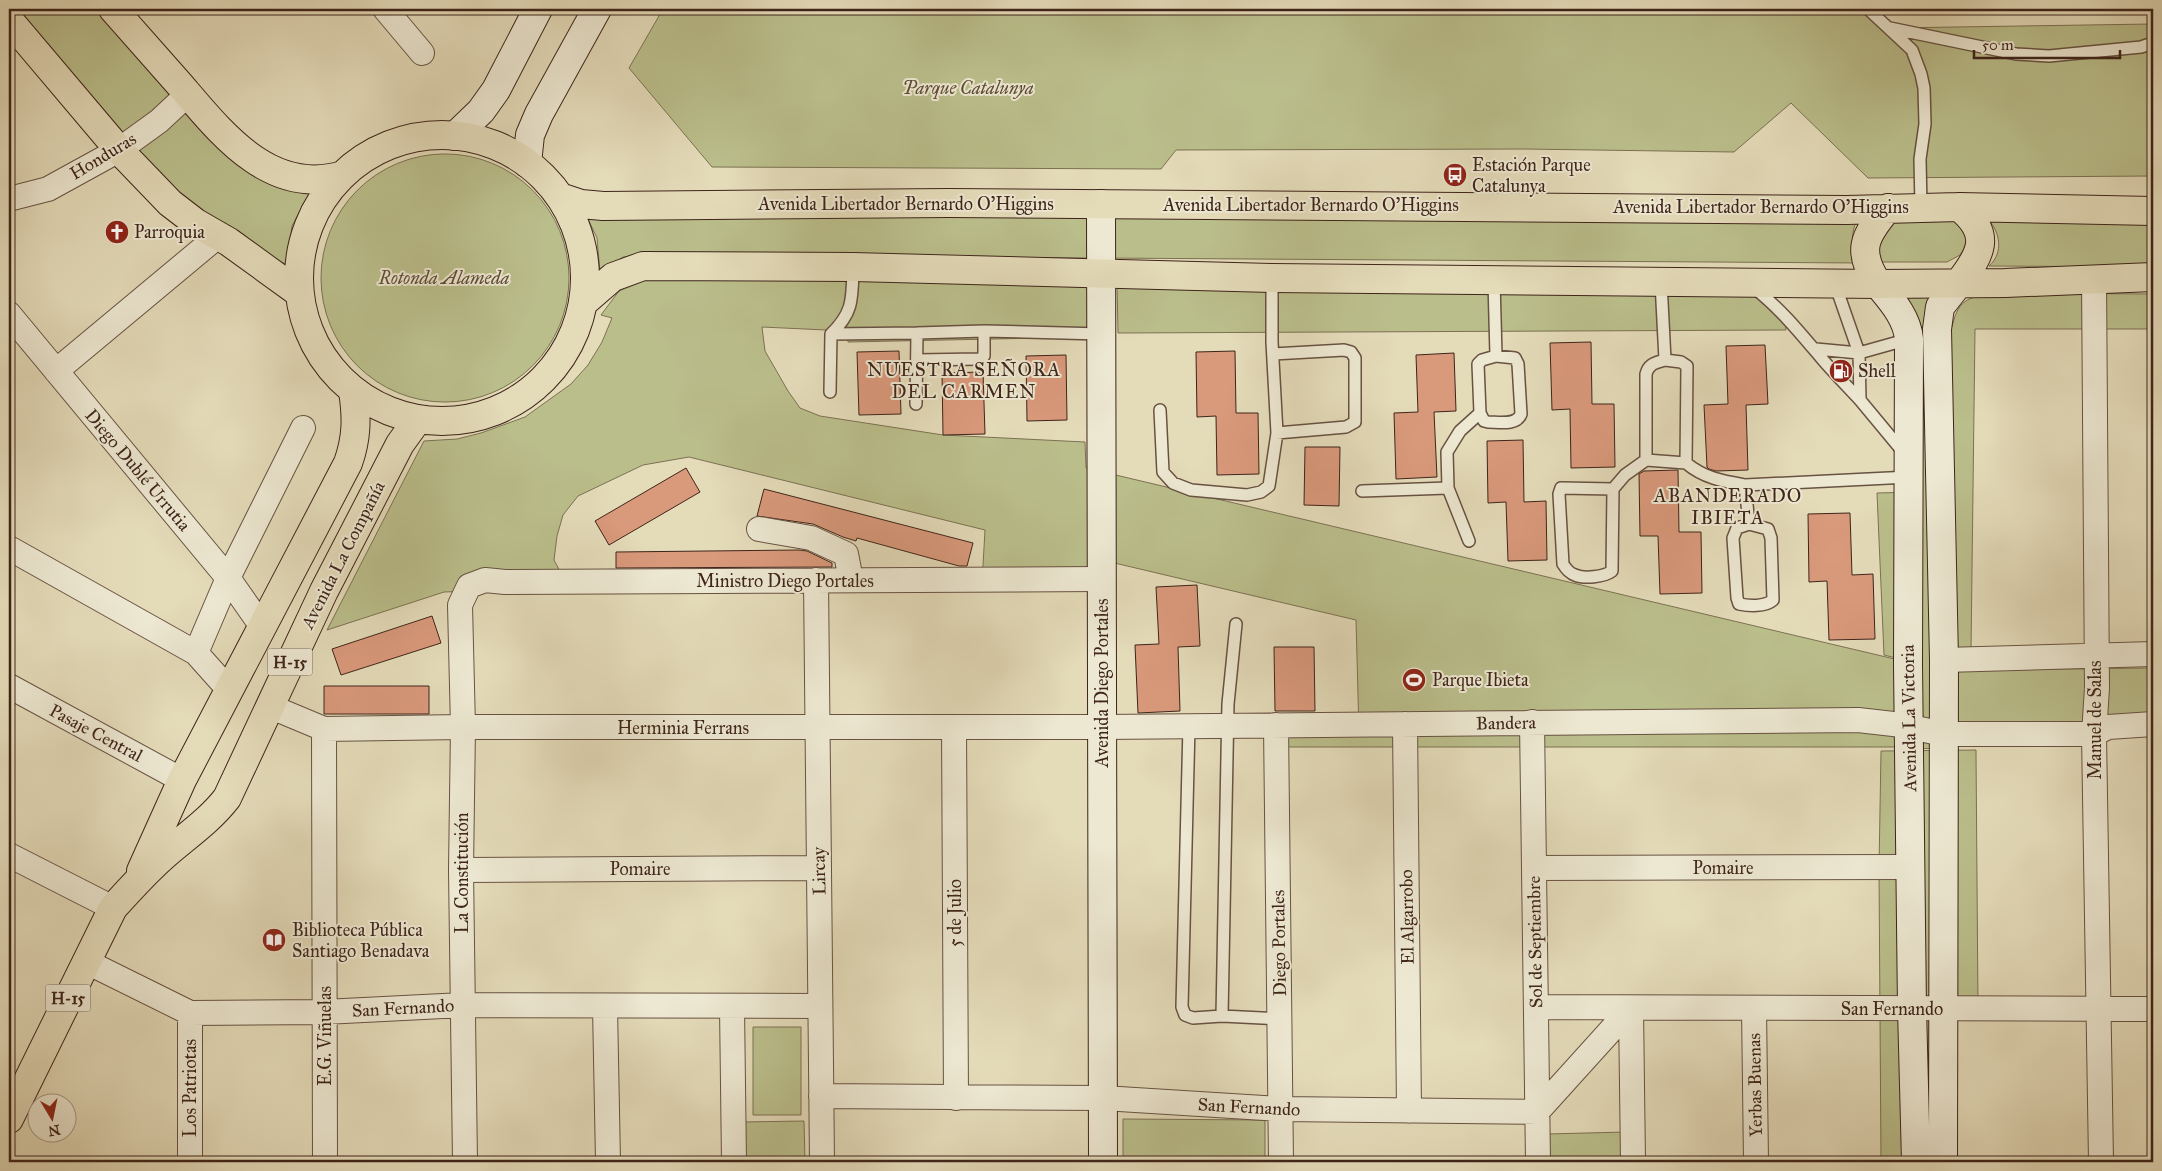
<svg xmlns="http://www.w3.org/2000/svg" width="2162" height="1171" font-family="'IM FELL Great Primer',serif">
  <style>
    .green { fill: #babe8b; stroke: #7c7152 }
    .building { fill: #d9997b; stroke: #3e241a }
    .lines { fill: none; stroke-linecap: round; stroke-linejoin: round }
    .lane-casing { stroke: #685242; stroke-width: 14 }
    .street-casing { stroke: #685242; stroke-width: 26 }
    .secondary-casing { stroke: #3e241a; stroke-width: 30 }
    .primary-casing { stroke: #3e241a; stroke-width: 30 }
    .lane { stroke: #ede8d2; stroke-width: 11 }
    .street { stroke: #ede8d2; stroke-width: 24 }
    .secondary { stroke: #ede8d2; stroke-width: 28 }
    .primary { stroke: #e4dbb9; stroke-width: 28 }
    .labels { text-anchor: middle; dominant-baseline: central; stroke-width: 4; stroke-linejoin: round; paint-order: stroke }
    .shield { fill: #ede8d2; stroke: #725f51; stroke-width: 1 }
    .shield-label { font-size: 16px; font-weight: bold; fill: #3e241a }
    .park-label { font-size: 18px; font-style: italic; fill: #5d4a36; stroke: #ede8d2 }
    .street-label { font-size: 18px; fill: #3e241a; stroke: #ede8d2 }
    .poi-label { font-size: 18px; fill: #3e241a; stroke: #ede8d2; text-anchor: start }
    .neighbourhood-label { font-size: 19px; letter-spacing: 1px; fill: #3e241a; stroke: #ede8d2 }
  </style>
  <rect width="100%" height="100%" fill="#e4dbb9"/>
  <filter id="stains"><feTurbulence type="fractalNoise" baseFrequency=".004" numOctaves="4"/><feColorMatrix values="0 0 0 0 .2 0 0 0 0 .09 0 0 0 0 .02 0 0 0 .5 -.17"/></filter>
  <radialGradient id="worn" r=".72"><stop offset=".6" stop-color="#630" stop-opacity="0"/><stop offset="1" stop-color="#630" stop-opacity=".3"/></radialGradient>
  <path class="green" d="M 13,9 L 106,9 L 268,183 L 309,194 L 292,226 L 287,265 L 235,237 L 172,192 Z
    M 663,9 L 1877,9 L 1890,28 L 2153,24 L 2153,176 L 1868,178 L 1791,103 L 1734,152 L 1524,149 L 1176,150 L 1161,169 L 712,167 L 629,68 Z
    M321 278a124 124 0 1 1 248 0a124 124 0 1 1-248 0Z
    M 586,215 L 1858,218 C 1850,233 1851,248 1860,263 L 639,255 L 623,257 L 600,272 L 597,238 Z
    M 2153,217 L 2153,267 L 1989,266 C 2004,253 2000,232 1988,219 Z
    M 1953,220 L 1963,226 L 1968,244 L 1960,255 L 1947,262 L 1881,262 L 1871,237 L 1884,223 Z
    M 649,279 L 1091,281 L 1091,337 L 848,342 L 848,331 L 762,327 L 765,351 L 788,391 L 800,408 L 820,416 L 943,435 L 1085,442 L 1086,468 L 1903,661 L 1904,747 L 1287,747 L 1285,733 L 1359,733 L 1356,620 L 1089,557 L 1088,580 L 982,583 L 985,530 L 689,457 L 643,465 L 578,496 L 563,515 L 557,536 L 554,560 L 569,588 L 444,592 L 327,630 L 424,441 L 457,439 L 481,433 L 525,417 L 571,384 L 588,365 L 602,342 L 612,318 L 601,315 L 619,291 Z
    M 1117,283 L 1755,294 L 1785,323 L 1786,330 L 1118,333 Z
    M 1999,293 L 2153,294 L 2153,329 L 1975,329 L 1971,651 L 1938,652 L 1939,748 L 1915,749 L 1916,663 L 1884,655 L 1877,493 L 1917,492 L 1903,297 L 1945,294 L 1931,326 L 1952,327 C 1959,296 1971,297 1999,293 Z
    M 2153,668 L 2153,724 L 1949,745 L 1949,670 Z
    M 1976,750 L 1978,1008 L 1943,1009 L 1943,1162 L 1881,1162 L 1879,868 L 1881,751 Z
    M 753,1027 L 801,1027 L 801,1115 L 753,1115 Z
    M 1123,1119 L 1265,1120 L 1265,1162 L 1123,1162 Z
    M 804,1121 L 805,1162 L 743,1162 L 743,1122 Z
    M 1627,1132 L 1628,1162 L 1548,1162 L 1547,1134 Z"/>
  <path class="building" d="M 1591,342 L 1592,404 L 1614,404 L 1615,467 L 1571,468 L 1570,409 L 1552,410 L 1550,343 Z
    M 1765,345 L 1768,404 L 1746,405 L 1748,470 L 1716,471 L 1709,469 L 1707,467 L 1704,405 L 1728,404 L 1726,346 Z
    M 899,351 L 901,414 L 859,415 L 857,352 Z
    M 1235,351 L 1236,413 L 1258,413 L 1259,474 L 1217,475 L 1216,416 L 1197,417 L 1196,352 Z
    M 1454,353 L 1456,411 L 1434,412 L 1437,477 L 1396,479 L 1394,413 L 1418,412 L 1416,355 Z
    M 1066,355 L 1067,420 L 1027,421 L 1026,356 Z
    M 983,372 L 985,434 L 943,435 L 942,373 Z
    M 1523,440 L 1524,502 L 1546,501 L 1547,560 L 1508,561 L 1506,502 L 1488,503 L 1487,441 Z
    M 1305,447 L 1340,447 L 1339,506 L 1304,505 Z
    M 686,468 L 700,492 L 609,545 L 595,521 Z
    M 1678,470 L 1679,532 L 1701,532 L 1702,593 L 1660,594 L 1658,536 L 1640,536 L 1639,474 L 1644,471 Z
    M 764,489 L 973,543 L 967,566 L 959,566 L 857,538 L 856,541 L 843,537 L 813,524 L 757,516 Z
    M 1850,513 L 1852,575 L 1873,574 L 1875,639 L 1829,640 L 1827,581 L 1809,582 L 1808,514 Z
    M 799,550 L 807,551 L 832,563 L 832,567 L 616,568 L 616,552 Z
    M 1197,585 L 1200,646 L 1178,647 L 1180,711 L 1138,713 L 1135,645 L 1159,644 L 1156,587 Z
    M 432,616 L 441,643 L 341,675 L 332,649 Z
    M 1274,647 L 1314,647 L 1315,711 L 1275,711 Z
    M 324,686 L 429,686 L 429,714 L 324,714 Z"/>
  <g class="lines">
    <g class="lane-casing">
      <path id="lane" d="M 1868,9 L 1912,50 L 1921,74 L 1924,88 L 1925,124 L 1920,159 L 1921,207
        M 1890,28 L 2016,54 L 2049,56 L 2141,47 L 2153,43
        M 1272,278 L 1272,342 L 1277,433 L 1346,427 L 1355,422 L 1355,358 L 1351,352 L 1344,350 L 1273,354
        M 1494,281 L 1496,356
        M 1661,282 L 1665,360
        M 1753,287 C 1781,309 1801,334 1823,360 C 1835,374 1848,387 1860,400
        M 984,331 L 1101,334
        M 917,333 L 984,331 L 984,356 L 980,359 L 917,360
        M 831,334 L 917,333 L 916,404
        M 1816,349 L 1859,353 L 1835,284
        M 1496,356 L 1515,358 L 1518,364 L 1521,414 C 1517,426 1498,422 1488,422 L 1484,421 L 1480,413 L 1478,364 L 1482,360 Z
        M 1665,360 L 1681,362 L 1687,366 L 1686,463 L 1646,460 L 1646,374 C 1649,363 1656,363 1665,360 Z
        M 830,392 L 831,334 C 854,312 852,298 853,267
        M 1160,410 L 1163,472 L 1173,483 L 1191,490 L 1247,495 L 1261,492 L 1269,486 L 1277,433
        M 1904,453 L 1860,400 L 1859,353 L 1909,339
        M 1686,463 C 1704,478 1722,481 1745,485 L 1749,524
        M 1745,485 L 1909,477
        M 1613,489 L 1561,488 L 1559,494 L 1563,564 C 1566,569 1569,573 1575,575 C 1584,579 1604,577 1612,571 L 1613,489 L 1625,475 L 1646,460
        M 1362,491 L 1448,488
        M 1749,524 L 1768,529 L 1771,538 L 1773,600 C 1765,607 1749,606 1739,604 L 1737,598 L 1733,538 L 1737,528 Z
        M 1469,541 L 1448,488 L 1447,452 L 1460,431 L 1480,413
        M 1189,726 L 1182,1007 L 1185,1015 L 1193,1018 L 1222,1016 L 1280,1019
        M 1222,1016 L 1228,704 L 1236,624"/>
    </g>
    <g class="street-casing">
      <path id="street" d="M 385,9 L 422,53
        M 9,199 L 48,189 L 119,150 L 159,121 L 188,94
        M 2094,278 L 2097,688 L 2094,734 L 2101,1162
        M 9,314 L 228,578 L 263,628
        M 56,371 L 218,236
        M 759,529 L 811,538 L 846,554 L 851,580
        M 9,548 L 196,653 L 230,691
        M 816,580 L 822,1162
        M 196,653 L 228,578 L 303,428
        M 1944,660 L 2153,654
        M 9,686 L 182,780
        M 269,706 L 324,729 L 463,727 L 1102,727 L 1858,720 L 1902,725 L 1943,734 L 2094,734 L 2108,727 L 2153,724
        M 1532,722 L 1538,1162
        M 1405,724 L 1409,1111
        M 1276,725 L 1281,1162
        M 954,727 L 956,1098
        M 324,729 L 325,1162
        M 9,855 L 113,908
        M 1534,868 L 1911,867
        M 461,870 L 819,868
        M 87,962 L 190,1013 L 324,1012 L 463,1005 L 820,1006
        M 605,1007 L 608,1162
        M 732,1007 L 734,1162
        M 1536,1007 L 2153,1009
        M 1631,1008 L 1633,1162
        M 1754,1008 L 1756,1162
        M 190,1013 L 190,1162
        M 821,1096 L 1103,1098 L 1281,1109 L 1537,1112 L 1631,1008
        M 465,1162 L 461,870 L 463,727 L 460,605 L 469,586 L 485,580 L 505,582 L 1102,579"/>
    </g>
    <g class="secondary-casing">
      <path id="secondary" d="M 455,136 L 481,111 L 496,90 L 538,9
        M 527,163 L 530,135 L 539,114 L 597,9
        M 1101,204 L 1103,1162
        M 1878,284 C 1891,300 1907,317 1909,339 L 1908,665 L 1912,1009 L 1916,1162
        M 1943,1162 L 1944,660 L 1937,329 L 1940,307 L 1958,284"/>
    </g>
    <g class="primary-casing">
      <path id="primary" d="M 113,9 C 136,35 158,60 181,86 C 222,134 271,197 343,175
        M 9,20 L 119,150 L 170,203 L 196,223 L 229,242 L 298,292
        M299 278a143 143 0 1 1 286 0a143 143 0 1 1-286 0Z
        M 560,197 L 581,204 L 603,206 L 948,203 L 1847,210 L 1959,207 L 2153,211
        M 1878,284 C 1856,251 1864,236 1888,208
        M 1958,284 C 1981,255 1993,234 1959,207
        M 583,303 L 613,277 L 643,266 L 853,267 L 1272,278 L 1878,284 L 2005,283 L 2153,277
        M 141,871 L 182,780 L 348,463 C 357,438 357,417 353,391
        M 9,1119 L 113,908 C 130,889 147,870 167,853 C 188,835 210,820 227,798 L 324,591 L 400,444 L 418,419"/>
    </g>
    <use href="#lane" class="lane"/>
    <use href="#street" class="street"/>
    <use href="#secondary" class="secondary"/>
    <use href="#primary" class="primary"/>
  </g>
  <defs>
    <g id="bus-disc" transform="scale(1.25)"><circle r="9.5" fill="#8f2418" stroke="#ede8d2"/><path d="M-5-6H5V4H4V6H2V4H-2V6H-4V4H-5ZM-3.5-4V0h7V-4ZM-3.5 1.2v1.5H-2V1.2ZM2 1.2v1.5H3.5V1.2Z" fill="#fff"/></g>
    <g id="church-disc" transform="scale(1.25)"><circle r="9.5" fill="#8f2418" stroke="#ede8d2"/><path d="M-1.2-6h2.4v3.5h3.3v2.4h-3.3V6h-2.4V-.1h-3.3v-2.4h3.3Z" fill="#fff"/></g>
    <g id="fuel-disc" transform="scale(1.25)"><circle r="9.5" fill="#8f2418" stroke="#ede8d2"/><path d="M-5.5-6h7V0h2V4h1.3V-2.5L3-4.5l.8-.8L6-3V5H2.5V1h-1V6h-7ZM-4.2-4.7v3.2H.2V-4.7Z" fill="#fff"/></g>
    <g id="stadium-disc" transform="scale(1.25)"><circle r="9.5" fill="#8f2418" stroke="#ede8d2"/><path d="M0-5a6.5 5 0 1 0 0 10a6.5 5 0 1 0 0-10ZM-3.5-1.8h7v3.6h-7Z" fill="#fff"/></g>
    <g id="library-disc" transform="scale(1.25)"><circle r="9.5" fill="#8f2418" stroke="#ede8d2"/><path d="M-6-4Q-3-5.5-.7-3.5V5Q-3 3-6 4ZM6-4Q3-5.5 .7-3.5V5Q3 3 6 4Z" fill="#fff"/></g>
  </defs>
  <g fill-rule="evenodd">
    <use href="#bus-disc" x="1455" y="175"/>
    <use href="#church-disc" x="117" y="232"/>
    <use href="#fuel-disc" x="1841" y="371"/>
    <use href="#stadium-disc" x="1414" y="680"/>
    <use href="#library-disc" x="274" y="940"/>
  </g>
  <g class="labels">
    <g class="shield">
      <rect x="267.5" y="648.5" width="45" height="27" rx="4"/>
      <rect x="45.5" y="984.5" width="45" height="27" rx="4"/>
    </g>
    <g class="shield-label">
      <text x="290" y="662">H-15</text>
      <text x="68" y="998">H-15</text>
    </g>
    <g class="park-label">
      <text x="968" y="88">Parque Catalunya</text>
      <text x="444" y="278">Rotonda Alameda</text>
    </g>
    <g class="street-label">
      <text transform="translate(103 156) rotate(-31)">Honduras</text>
      <text x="906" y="204">Avenida Libertador Bernardo O'Higgins</text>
      <text x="1311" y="205">Avenida Libertador Bernardo O'Higgins</text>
      <text x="1761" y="207">Avenida Libertador Bernardo O'Higgins</text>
      <text transform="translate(138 470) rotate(50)">Diego Dublé Urrutia</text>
      <text transform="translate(343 555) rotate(-63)">Avenida La Compañía</text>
      <text x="785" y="581">Ministro Diego Portales</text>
      <text transform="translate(1102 683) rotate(-90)">Avenida Diego Portales</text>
      <text transform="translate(1909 718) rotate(-91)">Avenida La Victoria</text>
      <text transform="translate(2095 720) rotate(-90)">Manuel de Salas</text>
      <text transform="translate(1506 723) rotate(-1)">Bandera</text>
      <text x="683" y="728">Herminia Ferrans</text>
      <text transform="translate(96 733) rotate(28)">Pasaje Central</text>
      <text x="1723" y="868">Pomaire</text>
      <text x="640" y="869">Pomaire</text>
      <text transform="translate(819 871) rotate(-91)">Lircay</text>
      <text transform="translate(462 873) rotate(-90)">La Constitución</text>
      <text transform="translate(955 913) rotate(-90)">5 de Julio</text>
      <text transform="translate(1407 917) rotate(-91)">El Algarrobo</text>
      <text transform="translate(1535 942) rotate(-91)">Sol de Septiembre</text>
      <text transform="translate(1279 943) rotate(-91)">Diego Portales</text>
      <text transform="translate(403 1008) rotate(-3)">San Fernando</text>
      <text x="1892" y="1009">San Fernando</text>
      <text transform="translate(325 1036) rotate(-90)">E.G. Viñuelas</text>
      <text transform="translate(1755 1085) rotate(-91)">Yerbas Buenas</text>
      <text transform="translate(190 1088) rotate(-90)">Los Patriotas</text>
      <text transform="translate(1249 1107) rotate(3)">San Fernando</text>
    </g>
    <g class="poi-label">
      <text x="1472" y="165">Estación Parque<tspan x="1472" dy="21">Catalunya</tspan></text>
      <text x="134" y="232">Parroquia</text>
      <text x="1858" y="371">Shell</text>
      <text x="1432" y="680">Parque Ibieta</text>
      <text x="292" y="930">Biblioteca Pública<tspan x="292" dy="21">Santiago Benadava</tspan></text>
    </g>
    <g class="neighbourhood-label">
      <text x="964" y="369">NUESTRA SEÑORA<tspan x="964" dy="22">DEL CARMEN</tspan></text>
      <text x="1728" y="495">ABANDERADO<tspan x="1728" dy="22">IBIETA</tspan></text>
    </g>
  </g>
  <rect width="2162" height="1171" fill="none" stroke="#e4dbb9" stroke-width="30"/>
  <rect x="10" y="10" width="2142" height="1151" fill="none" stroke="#3e241a" stroke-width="2.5"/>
  <rect x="15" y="15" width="2132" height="1141" fill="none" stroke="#3e241a"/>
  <g transform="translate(52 1118) rotate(170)"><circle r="24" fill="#ede8d2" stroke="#a79a88"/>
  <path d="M0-4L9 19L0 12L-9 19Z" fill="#8f2418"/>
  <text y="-8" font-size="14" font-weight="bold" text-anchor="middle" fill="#3e241a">N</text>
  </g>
  <path d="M1974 50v8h146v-8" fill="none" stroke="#3e241a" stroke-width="2.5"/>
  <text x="1982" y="50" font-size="15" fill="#3e241a" stroke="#ede8d2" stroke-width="4" paint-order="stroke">50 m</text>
  <rect width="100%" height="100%" filter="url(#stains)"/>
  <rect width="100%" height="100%" fill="url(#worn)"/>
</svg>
